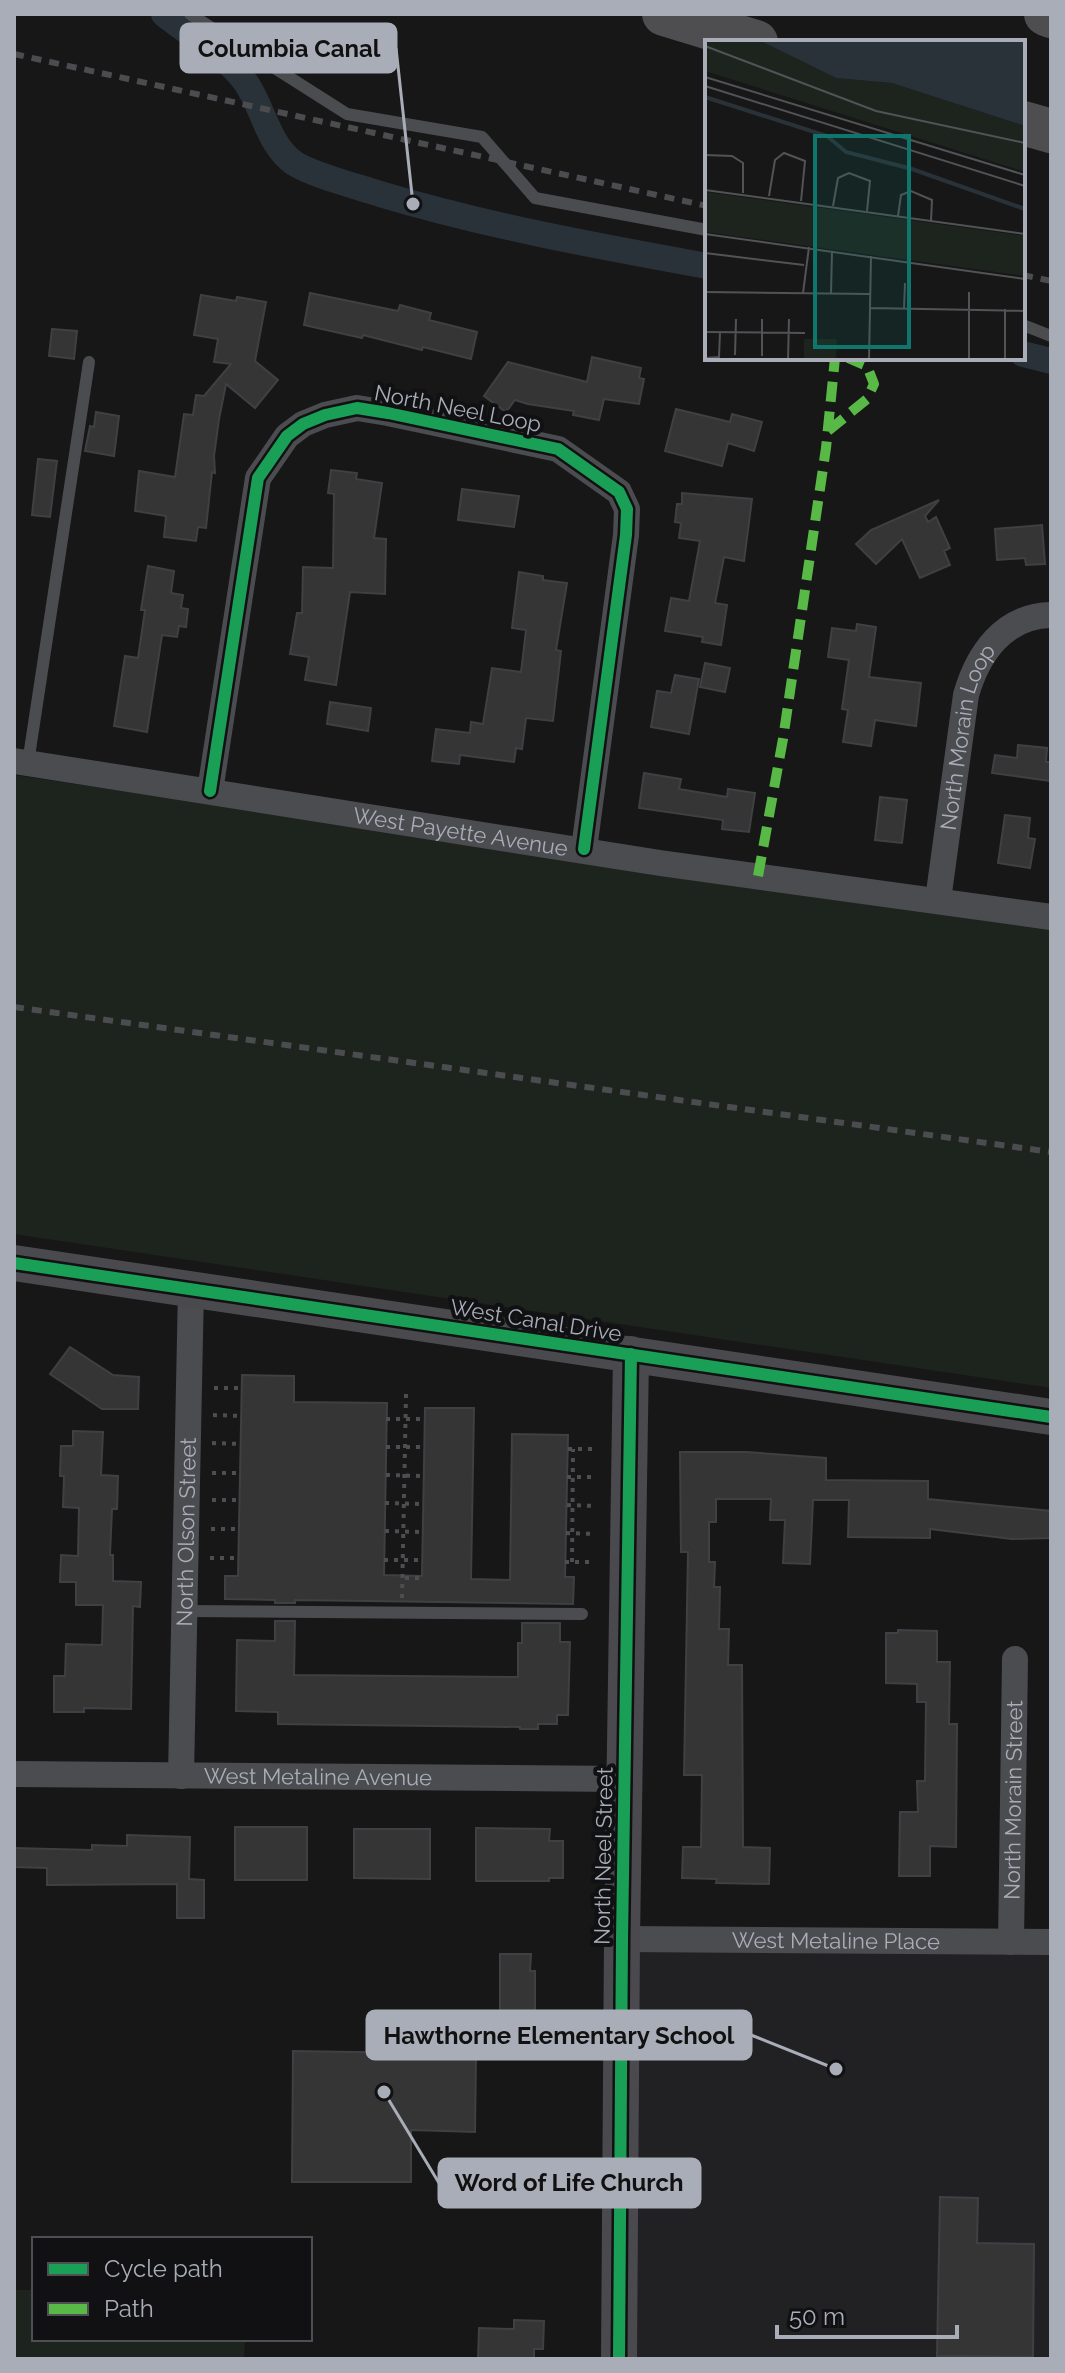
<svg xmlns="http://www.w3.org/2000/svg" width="1065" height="2373" font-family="Raleway,sans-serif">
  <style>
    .built { fill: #212123 }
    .green { fill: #1d241e }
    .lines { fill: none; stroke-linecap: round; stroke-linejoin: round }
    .canal { stroke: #2a3239; stroke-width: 26 }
    .building { fill: #353536; stroke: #3f4043; stroke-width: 2 }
    .path { stroke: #4d4e52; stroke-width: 4; stroke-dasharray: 4 6; stroke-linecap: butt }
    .lane { stroke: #4b4c50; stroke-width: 12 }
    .street { stroke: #4b4c50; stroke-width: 26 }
    .secondary { stroke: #4a4a4e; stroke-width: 36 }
    .highway { stroke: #4e4e51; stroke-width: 44 }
    .rail { stroke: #4b4c4f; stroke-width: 6; stroke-dasharray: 10 8; stroke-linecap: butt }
    .quiet { stroke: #58b947; stroke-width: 10; stroke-dasharray: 20 10; stroke-linecap: butt }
    .cycleway-casing { stroke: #111113; stroke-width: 17 }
    .cycleway { stroke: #1a9f57; stroke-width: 12 }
    .labels { text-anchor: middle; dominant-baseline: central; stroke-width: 8; stroke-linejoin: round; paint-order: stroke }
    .street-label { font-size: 22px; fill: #a8adb8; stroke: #111113 }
    .inset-river { fill: none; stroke: #2a3239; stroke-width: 4 }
    .inset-road { fill: none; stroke: #515357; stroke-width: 2 }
    .view { fill: #0f766e; fill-opacity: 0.15; stroke: #0f766e; stroke-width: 4 }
    .inset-edge { fill: none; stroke: #a8adb8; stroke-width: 4 }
    .leader { fill: none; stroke: #a8adb8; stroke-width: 3 }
    .callout-dot { fill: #a8adb8; stroke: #111113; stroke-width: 3 }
    .callout { fill: #a8adb8; stroke: #a8adb8; stroke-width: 3 }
    .callout-label { font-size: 24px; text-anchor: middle; font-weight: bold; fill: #111 }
  </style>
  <rect width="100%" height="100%" fill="#171717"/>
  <path class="built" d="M 622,1939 L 1051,1942 L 1051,2359 L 619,2359 Z"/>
  <path class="green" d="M 14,775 L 1051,928 L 1051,1388 L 14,1234 Z
    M 14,2290 L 34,2290 L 34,2339 L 245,2339 L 244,2359 L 14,2359 Z"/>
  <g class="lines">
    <path class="canal" d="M 164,14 C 189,34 225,55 244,80 C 263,105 267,144 294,163 C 312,175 359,187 380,194 C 487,226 597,246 707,266
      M 1023,354 L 1051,361"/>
  </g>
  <path class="building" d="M 310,293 L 398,311 L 400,305 L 431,313 L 429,320 L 477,332 L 471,359 L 423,347 L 422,350 L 363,335 L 362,338 L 304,325 Z
    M 201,295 L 236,301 L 237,297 L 266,302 L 255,361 L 278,380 L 255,408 L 226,384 L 219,419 L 214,456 L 215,473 L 212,472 L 206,528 L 198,527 L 196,541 L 164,537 L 166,516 L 135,511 L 139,471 L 175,477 L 184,414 L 193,415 L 196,395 L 204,396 L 231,364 L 214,362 L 218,339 L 194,335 Z
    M 52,329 L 77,331 L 74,359 L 49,356 Z
    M 592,357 L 641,368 L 639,378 L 644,379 L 639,404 L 604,399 L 599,420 L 573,415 L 574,411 L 528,404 L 515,400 L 506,412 L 484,396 L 508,362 L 587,382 Z
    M 676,409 L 730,422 L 732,414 L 762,422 L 754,451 L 728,443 L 722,466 L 665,451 Z
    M 96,412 L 119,416 L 114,456 L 85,451 L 90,426 L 94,427 Z
    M 38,459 L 57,461 L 50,517 L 32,515 Z
    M 331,470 L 357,473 L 356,479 L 382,483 L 374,538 L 386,539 L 385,594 L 350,592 L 336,685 L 305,680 L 309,657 L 290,654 L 297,613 L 302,613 L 303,567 L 333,568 L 334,494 L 328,493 Z
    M 462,489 L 519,496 L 514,527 L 458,520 Z
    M 682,493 L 752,499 L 744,561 L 724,557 L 715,603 L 727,605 L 721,645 L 702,642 L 703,637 L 665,631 L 671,598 L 689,601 L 700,541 L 679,538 L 681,523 L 675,522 L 677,504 L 682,504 Z
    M 939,500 L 925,516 L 928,522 L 936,517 L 950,548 L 944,551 L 950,565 L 920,578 L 902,539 L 876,564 L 856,544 L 871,530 Z
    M 1042,525 L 1045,564 L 1026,565 L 1025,558 L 997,560 L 995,529 Z
    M 148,566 L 174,571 L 171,593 L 183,595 L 181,608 L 188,609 L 186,627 L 179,626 L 177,637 L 162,635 L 147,732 L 114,726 L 125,656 L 138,658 L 145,610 L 141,610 Z
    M 519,572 L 543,576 L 543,580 L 567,583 L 556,650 L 561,651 L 553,721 L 526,718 L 522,749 L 516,748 L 514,762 L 460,755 L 459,764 L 432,761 L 436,729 L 470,733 L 471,722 L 483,724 L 492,668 L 521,672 L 526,630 L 512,628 Z
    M 857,624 L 876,627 L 869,677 L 921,683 L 916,726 L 875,720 L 871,746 L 843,742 L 848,710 L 842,709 L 849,660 L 828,657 L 832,628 L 856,631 Z
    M 705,663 L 730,668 L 725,692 L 700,687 Z
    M 675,675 L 699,679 L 689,734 L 651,727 L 657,691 L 671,693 Z
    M 330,702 L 371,708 L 368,731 L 327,724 Z
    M 1018,745 L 1047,748 L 1046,762 L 1051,762 L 1051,781 L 992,773 L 995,755 L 1017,758 Z
    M 644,773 L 681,779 L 679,789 L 727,797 L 728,789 L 755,793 L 749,832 L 722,829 L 723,820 L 639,808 Z
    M 880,797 L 907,800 L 902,843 L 875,840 Z
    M 1005,815 L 1030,818 L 1028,838 L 1035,839 L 1030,868 L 998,863 Z
    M 70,1347 L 113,1375 L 139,1377 L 138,1409 L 102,1409 L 50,1374 Z
    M 242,1375 L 294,1376 L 294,1402 L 387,1403 L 384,1575 L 422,1576 L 425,1408 L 474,1408 L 471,1579 L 510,1580 L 512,1434 L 568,1435 L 565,1577 L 574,1577 L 573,1604 L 295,1600 L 295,1603 L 275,1603 L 275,1600 L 225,1599 L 225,1576 L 238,1576 Z
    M 73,1431 L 103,1432 L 101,1475 L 118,1476 L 117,1509 L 112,1509 L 110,1555 L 113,1555 L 113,1581 L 141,1582 L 140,1607 L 133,1606 L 131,1709 L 84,1708 L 84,1712 L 54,1712 L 54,1676 L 65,1676 L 66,1644 L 102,1645 L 103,1605 L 76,1605 L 76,1582 L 60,1582 L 61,1555 L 78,1556 L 79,1508 L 63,1507 L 64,1476 L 60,1476 L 61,1446 L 73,1446 Z
    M 680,1452 L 747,1452 L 826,1458 L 826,1480 L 928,1481 L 928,1499 L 1051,1511 L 1051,1538 L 1012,1539 L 930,1529 L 930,1538 L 848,1537 L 849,1500 L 813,1500 L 810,1564 L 783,1563 L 785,1520 L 770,1520 L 771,1499 L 716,1499 L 716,1522 L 709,1522 L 709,1562 L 715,1562 L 714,1587 L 720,1587 L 719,1629 L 729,1629 L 728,1665 L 742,1665 L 743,1847 L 770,1848 L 769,1884 L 716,1883 L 717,1879 L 682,1878 L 683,1847 L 701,1847 L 702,1775 L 684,1775 L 688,1552 L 681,1552 Z
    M 275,1621 L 295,1621 L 294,1675 L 518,1677 L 518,1643 L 522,1643 L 522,1623 L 560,1623 L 560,1642 L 570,1642 L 568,1715 L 557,1715 L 557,1724 L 538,1724 L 538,1729 L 520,1729 L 520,1727 L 278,1724 L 278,1712 L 236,1711 L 237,1640 L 275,1641 Z
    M 898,1630 L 937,1631 L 937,1662 L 950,1662 L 949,1724 L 957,1724 L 956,1847 L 930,1846 L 930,1876 L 899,1876 L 900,1812 L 918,1812 L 917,1781 L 925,1781 L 926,1702 L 917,1702 L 917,1684 L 886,1683 L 886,1633 L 898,1633 Z
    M 235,1827 L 307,1827 L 307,1880 L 235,1880 Z
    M 476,1828 L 550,1829 L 549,1841 L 563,1841 L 563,1878 L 549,1878 L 549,1881 L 476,1881 Z
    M 354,1829 L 430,1829 L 430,1879 L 354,1878 Z
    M 127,1835 L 190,1837 L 189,1879 L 204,1880 L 204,1918 L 177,1918 L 177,1884 L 47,1885 L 47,1868 L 14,1867 L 14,1848 L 92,1850 L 92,1845 L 127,1846 Z
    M 500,1954 L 531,1954 L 530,1971 L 535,1971 L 535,2015 L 549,2015 L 549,2041 L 500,2038 Z
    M 293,2051 L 476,2054 L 475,2132 L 411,2130 L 411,2182 L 292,2182 Z
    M 940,2197 L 978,2198 L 977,2243 L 1034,2244 L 1033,2357 L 937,2356 Z
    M 514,2320 L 544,2321 L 543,2349 L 534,2349 L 534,2359 L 478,2359 L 479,2328 L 514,2329 Z"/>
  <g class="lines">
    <path class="path" d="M 214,1388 L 241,1388
      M 213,1415 L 241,1416
      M 386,1419 L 425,1419
      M 212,1443 L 241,1444
      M 386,1447 L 424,1447
      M 568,1449 L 597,1449
      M 212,1473 L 240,1473
      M 386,1475 L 424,1476
      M 567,1477 L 596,1477
      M 212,1500 L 240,1500
      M 385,1503 L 423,1504
      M 567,1505 L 596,1506
      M 211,1529 L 239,1529
      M 385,1531 L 423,1532
      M 566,1533 L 595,1534
      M 210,1558 L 239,1558
      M 384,1560 L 422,1560
      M 565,1562 L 595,1562
      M 572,1562 L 573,1449
      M 405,1578 L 422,1578
      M 402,1598 L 406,1394"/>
    <path class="lane" d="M 190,14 L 347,114 L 482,137 L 535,198 L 707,230
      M 1023,325 L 1051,336
      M 28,763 L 89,362
      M 186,1611 L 582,1614"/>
    <g class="street">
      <path id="s1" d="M 14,761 L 660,863 L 1051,917"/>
      <path d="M 210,791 L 258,478 L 287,436 L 303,424 L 325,415 L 357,408 L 388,413 L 558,449 L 619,492 L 627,509 L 626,535 L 584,849"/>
      <path id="s2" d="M 938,900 L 966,695 C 978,653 1004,616 1051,615"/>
      <path id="s3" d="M 14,1774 L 624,1779"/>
      <path id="s4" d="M 181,1776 L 191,1288"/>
      <path id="s5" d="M 622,1939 L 1051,1942"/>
      <path id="s6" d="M 1011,1942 L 1015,1659"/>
    </g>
    <path class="secondary" d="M 14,1263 L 1051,1417
      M 619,2359 L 622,1939 L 631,1354"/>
    <path class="highway" d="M 664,14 L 756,42
      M 1046,14 L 1051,16
      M 1023,123 L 1051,131"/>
    <path class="rail" d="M 14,54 L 707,206
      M 1023,275 L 1051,281
      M 14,1007 L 1051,1152"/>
    <path class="quiet" d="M 828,431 L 867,399 L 874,384 L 867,366 L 848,358
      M 758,876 L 783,739 L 826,448 L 835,358"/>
    <g class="cycleway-casing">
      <path id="cycleway" d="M 210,791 L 258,478 L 287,436 L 303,424 L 325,415 L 357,408 L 388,413 L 558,449 L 619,492 L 627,509 L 626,535 L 584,849
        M 14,1263 L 1051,1417
        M 619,2359 L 622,1939 L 631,1354"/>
    </g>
    <use href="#cycleway" class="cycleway"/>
  </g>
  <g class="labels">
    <g class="street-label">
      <text transform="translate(458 408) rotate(11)">North Neel Loop</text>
      <text stroke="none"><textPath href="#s2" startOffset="166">North Morain Loop</textPath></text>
      <text stroke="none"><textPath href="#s1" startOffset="452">West Payette Avenue</textPath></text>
      <text transform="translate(536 1320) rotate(9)">West Canal Drive</text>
      <text stroke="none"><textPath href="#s4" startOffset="244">North Olson Street</textPath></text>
      <text stroke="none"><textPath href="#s3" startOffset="304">West Metaline Avenue</textPath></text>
      <text stroke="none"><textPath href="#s6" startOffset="142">North Morain Street</textPath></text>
      <text transform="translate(603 1856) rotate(-89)">North Neel Street</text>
      <text stroke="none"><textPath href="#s5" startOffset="214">West Metaline Place</textPath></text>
    </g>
  </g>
  <g transform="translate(705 40)">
    <rect width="320" height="320" fill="#171717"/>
    <path d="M 0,0 L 54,0 L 131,38 L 187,43 L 320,86 L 320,132 L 0,31 ZM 0,152 L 320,196 L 320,236 L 0,192 ZM 99,299 L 132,299 L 131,320 L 99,320 Z" fill="#1d241e"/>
    <path d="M 54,0 L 320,0 L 320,86 L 187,43 L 131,38 Z" fill="#2a3239"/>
    <path class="inset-river" d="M 0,57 L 122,96 L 141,112 L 207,129 L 320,169"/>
    <path class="inset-road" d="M 0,6 L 171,71 L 320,103M 0,37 L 320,135M 0,46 L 320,146M 0,115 L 27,116 L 38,123 L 38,153M 0,150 L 320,194M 64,156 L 70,120 L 79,113 L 100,121 L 96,161M 128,166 L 133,138 L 144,133 L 165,141 L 162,171M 193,176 L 196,155 L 206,151 L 227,160 L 226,181M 0,194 L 320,239M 0,213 L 99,225M 0,252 L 165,254M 98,253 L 104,207M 126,254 L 127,211M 165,268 L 320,271M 199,268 L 200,243M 0,292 L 100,293M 30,315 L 31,279M 57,316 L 57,279M 0,318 L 14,317 L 15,292M 83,320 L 84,279M 164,320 L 166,216M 264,320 L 264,252M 300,320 L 300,269"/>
    <path class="view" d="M 110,96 L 204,96 L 204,307 L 110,307 Z"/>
    <rect width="320" height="320" class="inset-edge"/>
  </g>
  <path class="leader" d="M413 204L396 48M836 2069L751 2035M384 2092L439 2183"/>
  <g class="callout-dot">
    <circle cx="413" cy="204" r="8"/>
    <circle cx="836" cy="2069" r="8"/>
    <circle cx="384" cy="2092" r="8"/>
  </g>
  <g class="callout">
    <rect x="181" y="24" width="215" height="48" rx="8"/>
    <rect x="367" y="2011" width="384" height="48" rx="8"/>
    <rect x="439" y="2159" width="261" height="48" rx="8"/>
  </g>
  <g class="callout-label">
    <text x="289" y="57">Columbia Canal</text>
    <text x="559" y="2044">Hawthorne Elementary School</text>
    <text x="569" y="2191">Word of Life Church</text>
  </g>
  <rect width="1065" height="2373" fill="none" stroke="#a8adb8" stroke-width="32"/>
  <rect x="32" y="2237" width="280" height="104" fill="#111113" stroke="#4d4f55" stroke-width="2"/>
  <rect x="48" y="2263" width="40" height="12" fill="#1a9f57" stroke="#4d4f55" stroke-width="2"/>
  <text x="104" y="2277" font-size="24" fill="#a8adb8">Cycle path</text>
  <rect x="48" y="2303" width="40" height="12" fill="#58b947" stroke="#4d4f55" stroke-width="2"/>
  <text x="104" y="2317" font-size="24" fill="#a8adb8">Path</text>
  <path d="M777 2325v12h180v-12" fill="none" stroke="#a8adb8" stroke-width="4"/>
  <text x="789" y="2325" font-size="24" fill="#a8adb8" stroke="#111113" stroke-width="6" paint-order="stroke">50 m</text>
</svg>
